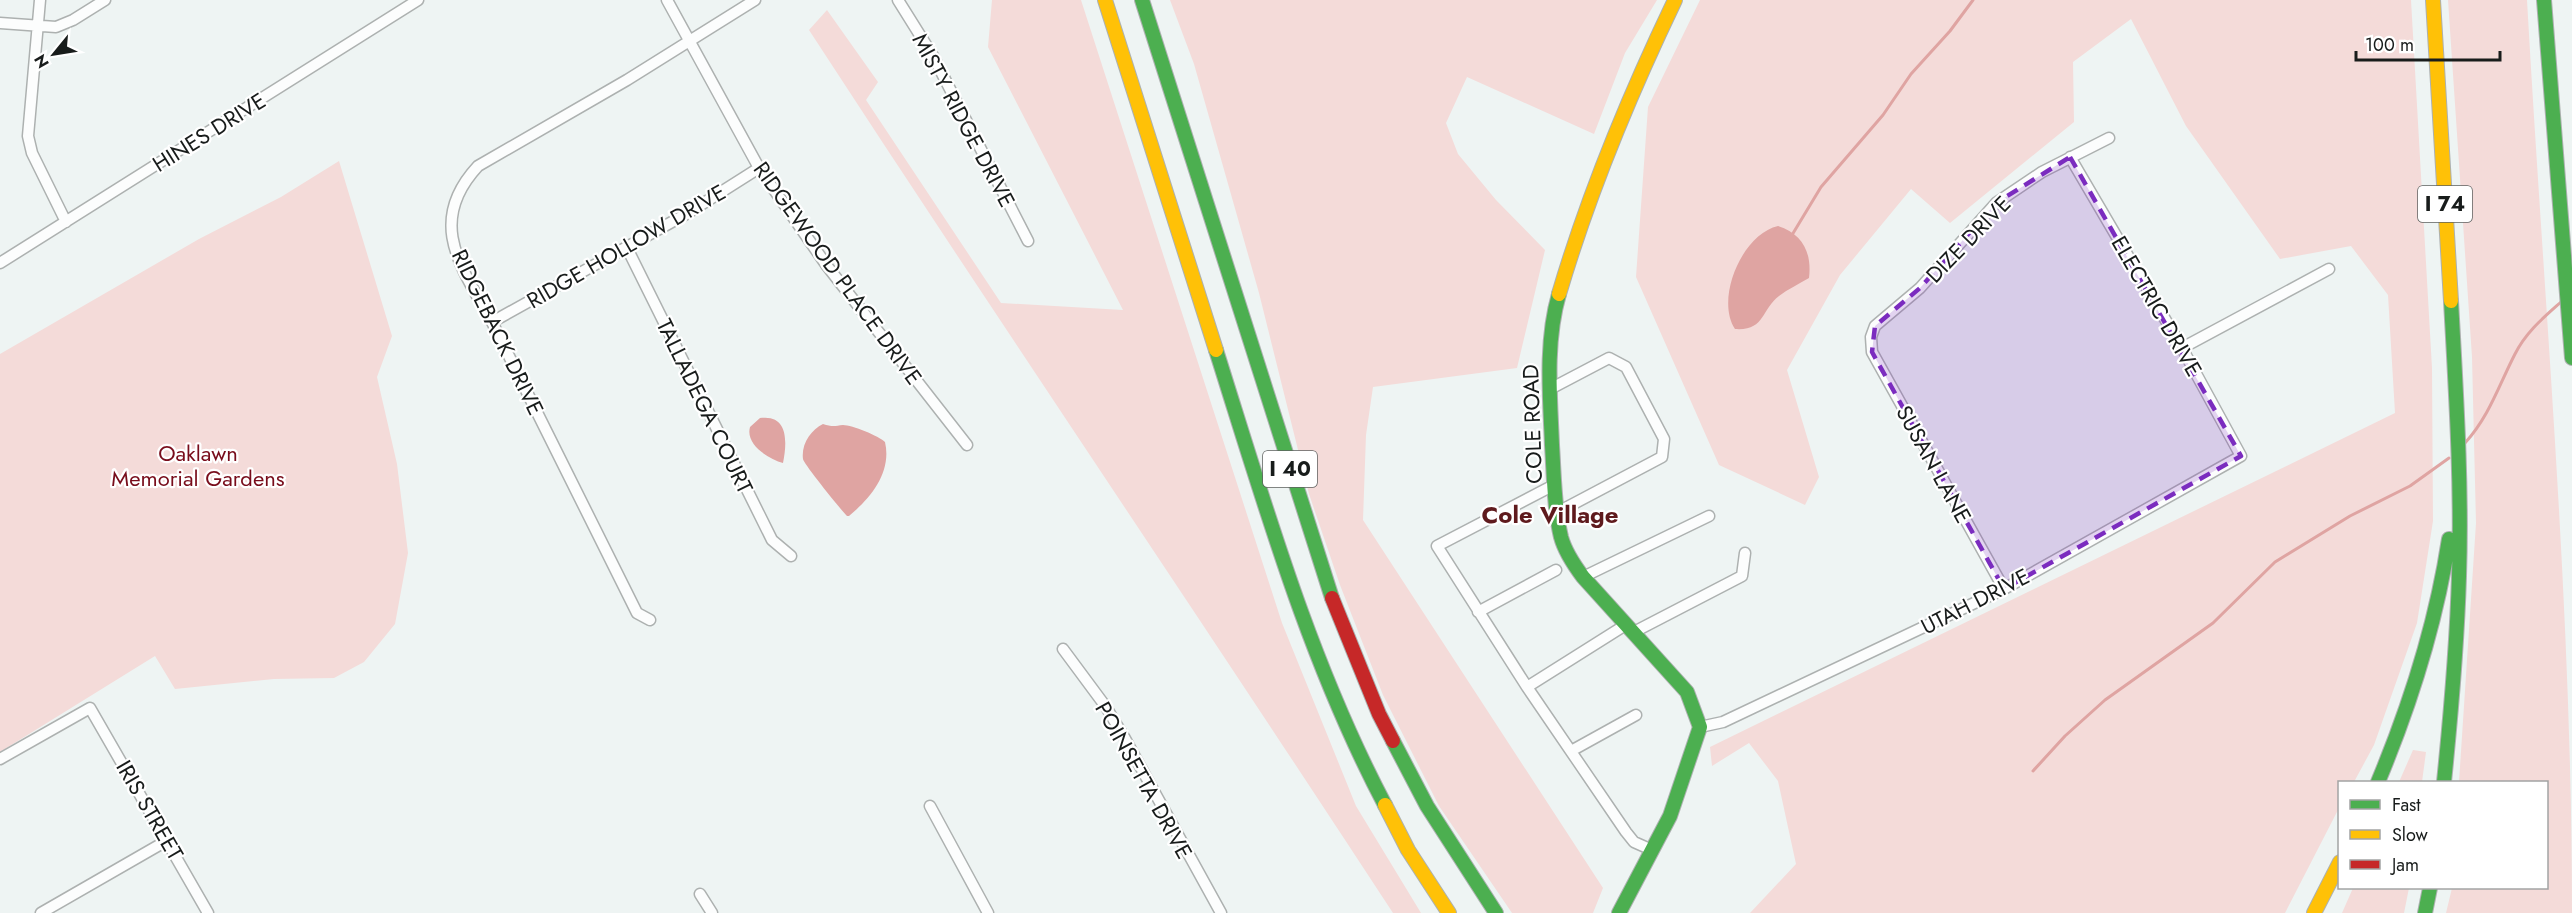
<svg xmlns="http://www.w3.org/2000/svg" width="2572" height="913" font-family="Jost,sans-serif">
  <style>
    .green { fill: #f4dbd9 }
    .water { fill: #dfa4a2 }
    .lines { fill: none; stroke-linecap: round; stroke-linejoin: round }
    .stream { stroke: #dfa4a2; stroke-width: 3 }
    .street-casing { stroke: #adb1b0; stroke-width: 13 }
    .fast-casing { stroke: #adb1b0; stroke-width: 16 }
    .slow-casing { stroke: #adb1b0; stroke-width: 16 }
    .jam-casing { stroke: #adb1b0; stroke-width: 16 }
    .street { stroke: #fcfdfd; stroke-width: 10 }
    .fast { stroke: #4caf50; stroke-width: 14 }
    .slow { stroke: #ffc107; stroke-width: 14 }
    .jam { stroke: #c62828; stroke-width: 14 }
    .marked { fill: #7b2cbf; fill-opacity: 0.2; stroke: #7b2cbf; stroke-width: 4.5; stroke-dasharray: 12 8; stroke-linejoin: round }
    .labels { text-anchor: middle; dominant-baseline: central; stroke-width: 4.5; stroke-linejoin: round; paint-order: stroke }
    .shield { fill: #fff; stroke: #5d605f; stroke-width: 1.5 }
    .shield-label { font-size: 21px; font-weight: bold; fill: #181c1b }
    .street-label { font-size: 22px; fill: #181c1b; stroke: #fff }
    .park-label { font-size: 22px; fill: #780c1b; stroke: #fff }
    .neighbourhood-label { font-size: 24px; font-weight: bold; fill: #5f1a1d; stroke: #fff }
  </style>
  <rect width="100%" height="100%" fill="#eef4f3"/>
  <path class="green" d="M 992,0 L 1081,0 L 1282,623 L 1356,806 L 1421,913 L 1393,913 C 1200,618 1002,326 809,30 L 827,10 L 878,82 L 866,100 L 1001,303 L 1123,310 L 988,47 Z
    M 1170,0 L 1657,0 L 1625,53 L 1594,134 L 1467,77 L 1446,123 L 1458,154 L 1496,200 L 1545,250 L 1517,368 L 1373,387 L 1366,435 L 1363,520 L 1603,888 L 1593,913 L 1512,913 L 1439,806 L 1383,695 L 1340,585 L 1309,494 L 1259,293 L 1194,64 Z
    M 1700,0 L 2411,0 L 2432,368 L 2433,521 L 2417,623 L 2374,745 L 2354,782 L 2340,782 L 2339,808 L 2285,913 L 1750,913 L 1796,864 L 1778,781 L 1749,743 L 1712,766 L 1710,747 L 2395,413 L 2388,295 L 2351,246 L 2280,259 L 2186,126 L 2131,19 L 2073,62 L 2074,122 L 1950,223 L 1911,189 L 1840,275 L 1787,370 L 1819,477 L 1805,505 L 1719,465 L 1636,277 L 1648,107 Z
    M 2448,0 L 2527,0 C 2544,304 2572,608 2572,913 L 2446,913 L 2452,888 L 2546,888 L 2546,782 L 2459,782 L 2476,523 L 2472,357 Z
    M 339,161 L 392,336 L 377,377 L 397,464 L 408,553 L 395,624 L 364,662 L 334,678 L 274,679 L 175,689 L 155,656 L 0,752 L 0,354 L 199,239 L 281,197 Z
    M 2413,750 L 2426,752 L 2422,782 L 2399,782 Z
    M 2353,888 L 2409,888 L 2404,913 L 2342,913 Z"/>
  <path class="water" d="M 1778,226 C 1803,234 1812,253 1809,278 C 1799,284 1788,289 1779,296 C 1761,310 1765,331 1735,329 C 1715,299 1742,234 1778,226 Z
    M 760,418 C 789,414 787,443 783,463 C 769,459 745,445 750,427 Z
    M 823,424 C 832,427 835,426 843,425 C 852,425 879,436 885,442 C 892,472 871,498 849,516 L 847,516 C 841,510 803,463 803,459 C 801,444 811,430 823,424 Z"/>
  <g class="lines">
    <path class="stream" d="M 1792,235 L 1821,187 L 1883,115 L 1911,74 L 1950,31 L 1973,0
      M 2465,443 C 2489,417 2499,385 2515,354 C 2526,332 2543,318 2561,302
      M 2033,771 L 2065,736 L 2105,700 L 2213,623 L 2275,562 L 2350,516 L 2410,486 L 2449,458"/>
    <g class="street-casing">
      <path id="street" d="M 40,0 L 28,136 L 32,153 L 66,222
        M 667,0 L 759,168 L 827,266 L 967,445
        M 898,0 L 933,56 L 1028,241
        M 0,23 L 56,27 L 73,20 L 105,0
        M 627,248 L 772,540 L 791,556
        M 0,263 L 418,0
        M 492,322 L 688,213 L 759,168
        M 2182,348 L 2329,269
        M 1550,389 L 1609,358 L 1626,367 L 1664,439 L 1662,457 L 1558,512
        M 1554,485 L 1437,546 L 1527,687 L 1626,832 L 1634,842 L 1652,850
        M 1583,577 L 1709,516
        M 2004,589 L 1872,352 L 1871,337 L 1875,326 L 1920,288 L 1996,203 L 2042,172 L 2109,138
        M 1478,612 L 1556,570
        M 650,620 L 637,613 L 492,322 C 461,267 426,222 478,166 L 627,80 L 755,0
        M 1634,632 L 1742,576 L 1745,553
        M 1063,649 L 1106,707 L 1124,737 L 1221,913
        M 1527,687 L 1627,624
        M 1700,727 L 1723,722 L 2004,589 L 2241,456 L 2182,348 L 2070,157
        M 1571,751 L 1636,715
        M 0,759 L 90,708 L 208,913
        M 930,806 L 988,913
        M 700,894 L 712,913
        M 41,913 L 168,840"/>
    </g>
    <g class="fast-casing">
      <path id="fast" d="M 1142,0 L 1332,598
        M 2544,0 L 2572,358
        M 1559,294 C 1545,342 1550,396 1552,445 C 1554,475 1554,508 1561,537 C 1565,552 1574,565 1583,577 L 1687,692 L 1700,727 L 1670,816 L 1619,913
        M 1216,350 C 1265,505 1309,661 1385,805
        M 1393,741 L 1427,806 L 1496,913
        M 2378,782 C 2411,703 2436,624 2449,539
        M 2444,782 C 2451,713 2457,645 2459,576 C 2462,485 2456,393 2451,301
        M 2425,913 L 2430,888"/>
    </g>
    <g class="slow-casing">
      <path id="slow" d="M 1105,0 L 1216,350
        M 2433,0 L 2451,301
        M 1559,294 C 1589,192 1629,96 1675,0
        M 1385,805 L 1408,850 L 1449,913
        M 2314,913 L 2340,862"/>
    </g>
    <g class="jam-casing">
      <path id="jam" d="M 1332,598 L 1379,714 L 1393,741"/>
    </g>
    <use href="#street" class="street"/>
    <use href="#fast" class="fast"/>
    <use href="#slow" class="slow"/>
    <use href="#jam" class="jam"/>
  </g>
  <path class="marked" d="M 2070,157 L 2241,456 L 2004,589 L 1872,352 L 1875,326 L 1920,288 L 1996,203 Z"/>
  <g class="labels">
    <g class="shield">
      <rect x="2418" y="186" width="54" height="36" rx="4.5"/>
      <rect x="1263" y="451" width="54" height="36" rx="4.5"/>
    </g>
    <g class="shield-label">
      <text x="2445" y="204">I 74</text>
      <text x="1290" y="469">I 40</text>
    </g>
    <g class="street-label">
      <text transform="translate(964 120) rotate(62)">MISTY RIDGE DRIVE</text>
      <text transform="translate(209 132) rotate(-32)">HINES DRIVE</text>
      <text transform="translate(1968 239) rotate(-46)">DIZE DRIVE</text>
      <text transform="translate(626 246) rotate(-30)">RIDGE HOLLOW DRIVE</text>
      <text transform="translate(838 273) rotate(54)">RIDGEWOOD PLACE DRIVE</text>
      <text transform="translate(2157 306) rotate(60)">ELECTRIC DRIVE</text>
      <text transform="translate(498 332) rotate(64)">RIDGEBACK DRIVE</text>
      <text transform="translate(705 406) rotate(64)">TALLADEGA COURT</text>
      <text transform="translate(1532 424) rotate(-92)">COLE ROAD</text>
      <text transform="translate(1934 464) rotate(61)">SUSAN LANE</text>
      <text transform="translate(1975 601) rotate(-27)">UTAH DRIVE</text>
      <text transform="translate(1144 780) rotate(61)">POINSETTA DRIVE</text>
      <text transform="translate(150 810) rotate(60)">IRIS STREET</text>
    </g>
    <g class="park-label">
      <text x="198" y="453">Oaklawn<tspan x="198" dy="25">Memorial Gardens</tspan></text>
    </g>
    <g class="neighbourhood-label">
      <text x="1550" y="514">Cole Village</text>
    </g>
  </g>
  <rect x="2338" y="781" width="210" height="108" fill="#ffffff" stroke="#a3a4a4" stroke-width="1.5"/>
  <rect x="2350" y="800" width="30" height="9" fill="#4caf50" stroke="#a3a4a4" stroke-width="1.5"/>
  <text x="2392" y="811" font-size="18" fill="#181c1b">Fast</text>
  <rect x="2350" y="830" width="30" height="9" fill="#ffc107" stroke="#a3a4a4" stroke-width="1.5"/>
  <text x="2392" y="841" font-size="18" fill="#181c1b">Slow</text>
  <rect x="2350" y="860" width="30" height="9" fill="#c62828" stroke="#a3a4a4" stroke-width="1.5"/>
  <text x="2392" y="871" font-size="18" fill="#181c1b">Jam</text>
  <g transform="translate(54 54) rotate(240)" stroke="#ffffff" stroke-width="4.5" paint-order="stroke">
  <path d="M0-4.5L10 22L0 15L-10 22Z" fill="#181c1b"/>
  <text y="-9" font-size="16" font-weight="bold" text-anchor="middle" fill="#181c1b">N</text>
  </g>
  <path d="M2356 51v9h144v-9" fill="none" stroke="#181c1b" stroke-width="3"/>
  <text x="2365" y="51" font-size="18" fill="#181c1b" stroke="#ffffff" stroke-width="4.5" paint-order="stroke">100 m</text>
</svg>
